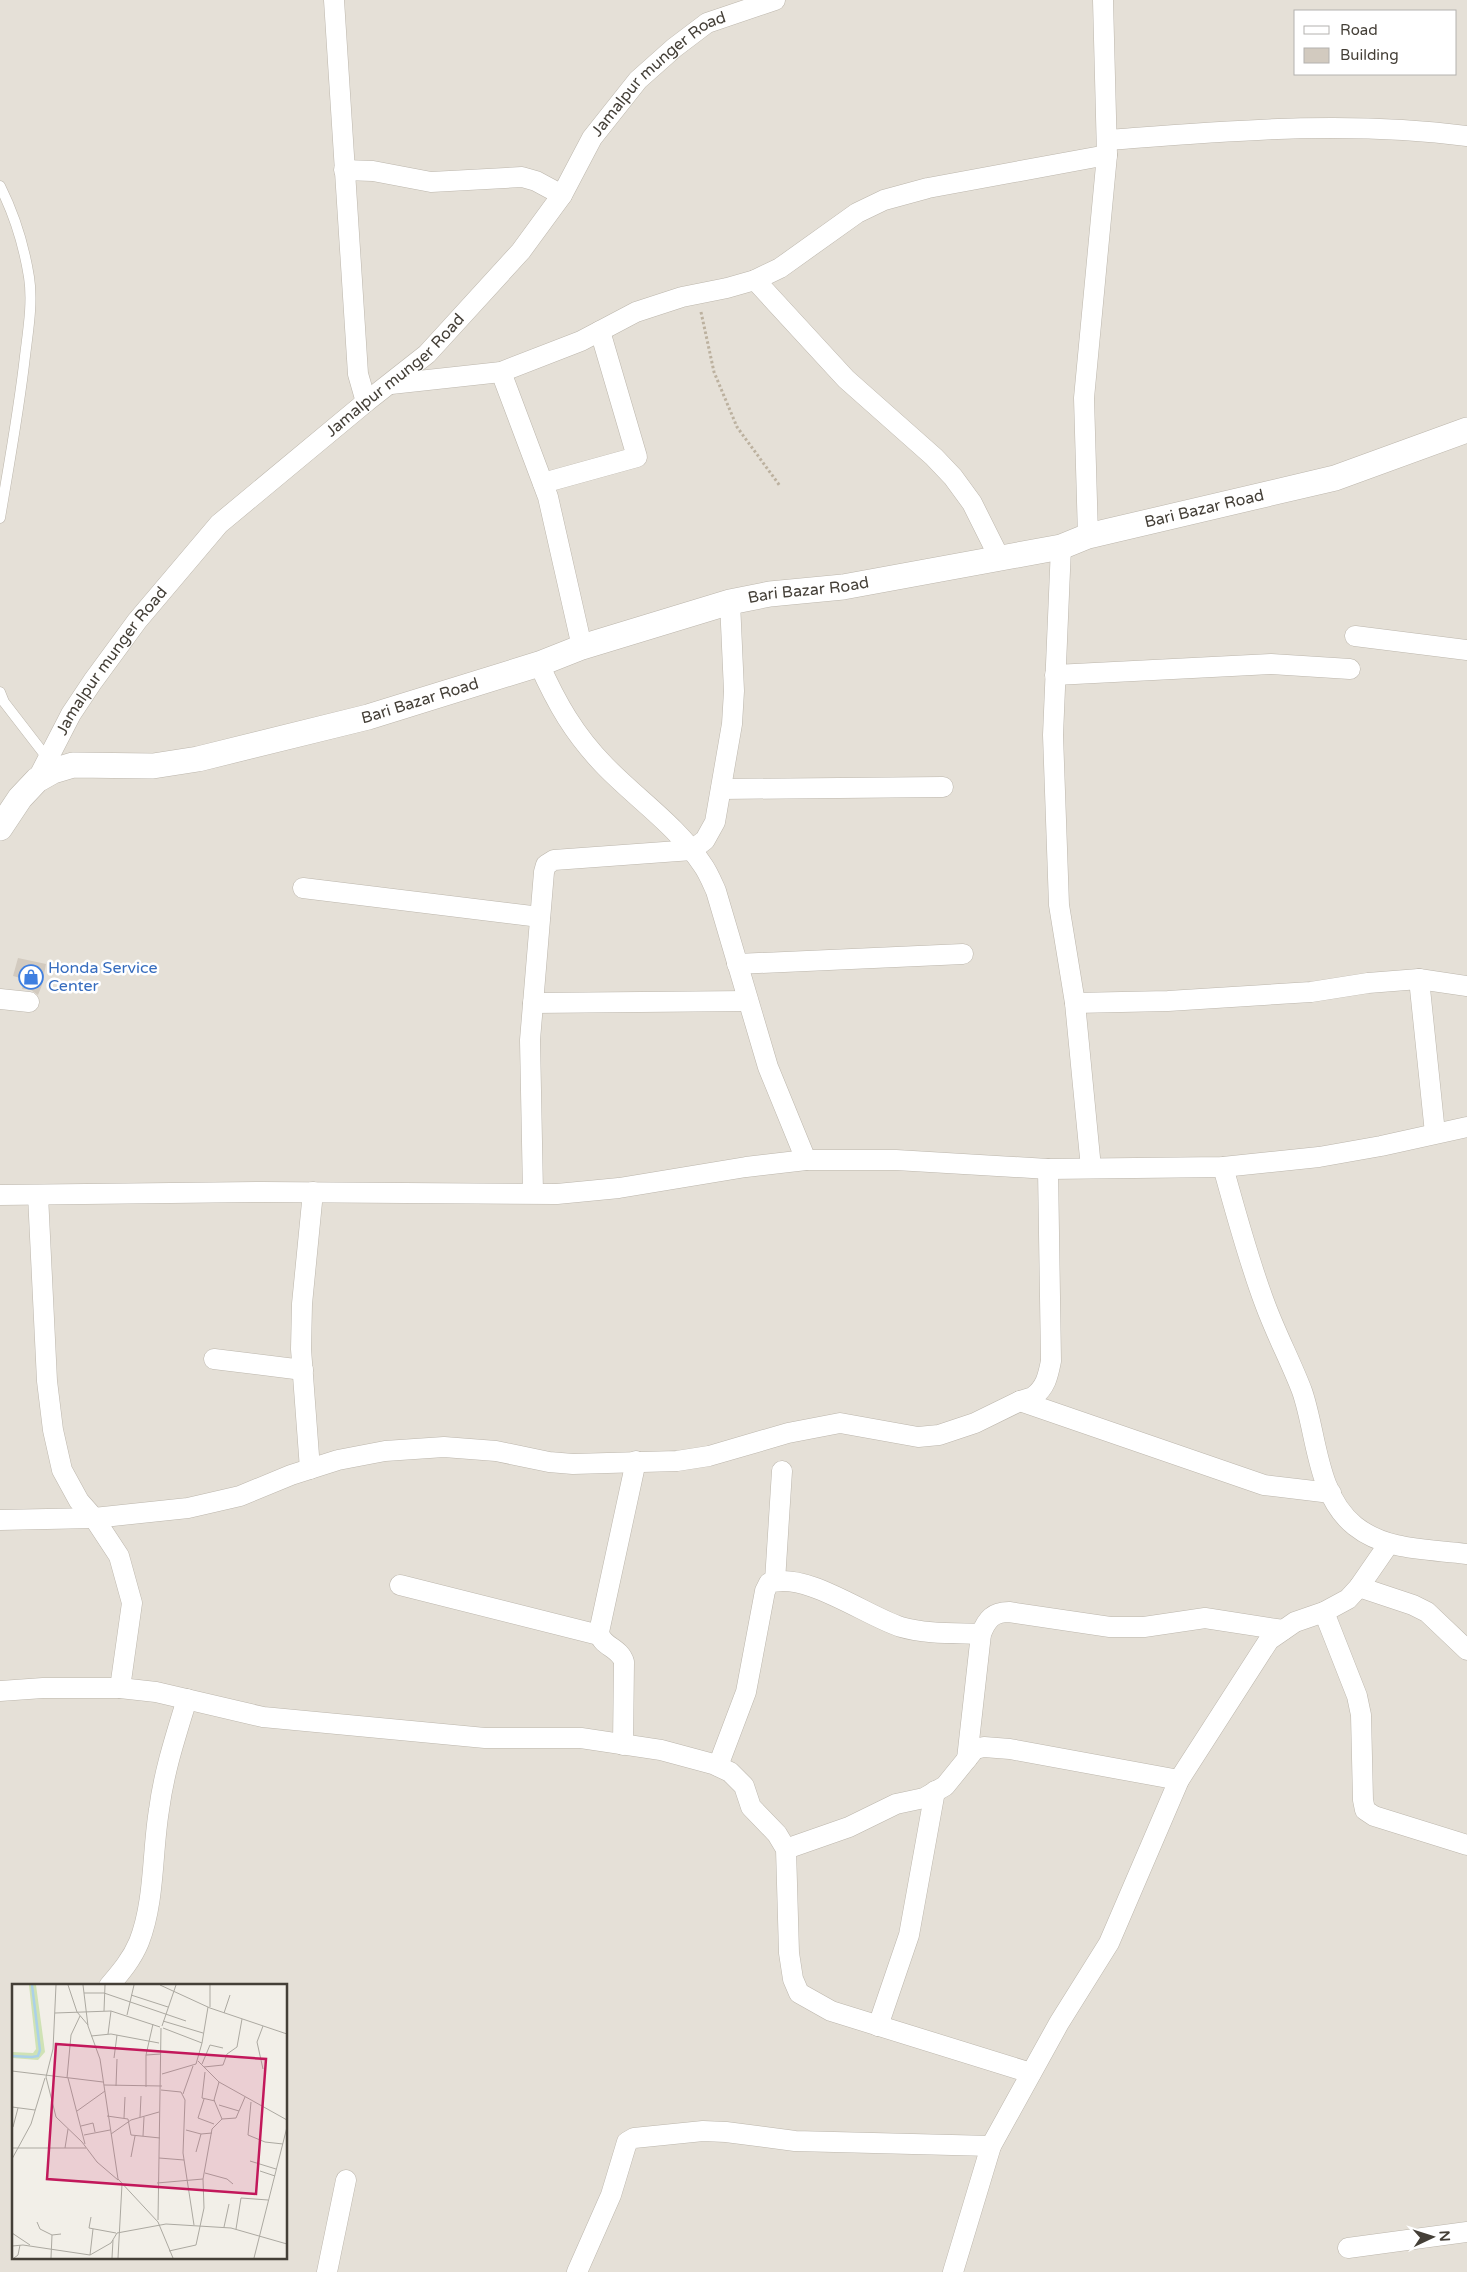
<svg xmlns="http://www.w3.org/2000/svg" width="1467" height="2272" font-family="'Varela Round',sans-serif">
  <style>
    .residential { fill: #e5e0d7; fill-rule: evenodd }
    .building { fill: #d2cabf }
    .lines { fill: none; stroke-linecap: round; stroke-linejoin: round }
    .service-casing { stroke: #bcb6ac; stroke-width: 11 }
    .minor-casing { stroke: #bcb6ac; stroke-width: 21 }
    .tertiary-casing { stroke: #bcb6ac; stroke-width: 26 }
    .path { stroke: #bcb19f; stroke-width: 3; stroke-dasharray: 2.5 2.5; stroke-linecap: butt }
    .service { stroke: #fff; stroke-width: 10 }
    .minor { stroke: #fff; stroke-width: 20 }
    .tertiary { stroke: #fff; stroke-width: 25 }
    .labels { text-anchor: middle; dominant-baseline: central; stroke-width: 5; stroke-linejoin: round; paint-order: stroke }
    .street-label { font-size: 16px; fill: #443f37; stroke: #fff }
    .shop-label { font-size: 16px; fill: #366cbe; stroke: #fff; text-anchor: start }
    .inset-river { fill: none; stroke: #abd1e8; stroke-width: 2.5 }
    .inset-road { fill: none; stroke: #aca9a1; stroke-width: 1 }
    .view { fill: #c2185b; fill-opacity: 0.15; stroke: #c2185b; stroke-width: 2.5 }
    .inset-edge { fill: none; stroke: #443f37; stroke-width: 2.5 }
  </style>
  <rect width="100%" height="100%" fill="#f2efe8"/>
  <path class="residential" d="M 0,0 L 1467,0 L 1467,2272 L 0,2272 ZM 1296,11 L 1456,11 L 1456,74 L 1296,74 ZM 14,1986 L 286,1986 L 286,2258 L 14,2258 Z"/>
  <path class="building" d="M 18,958 L 46,964 L 42,985 L 38,995 L 31,990 L 22,989 L 24,979 L 13,976 Z"/>
  <g class="lines">
    <g class="service-casing">
      <path id="service" d="M 0,186 C 14,214 24,246 29,277 C 33,302 28,331 25,356 C 19,410 9,464 0,518
        M 0,692 L 4,702 L 48,759"/>
    </g>
    <g class="minor-casing">
      <g id="minor">
        <path d="M 334,0 L 358,374 L 366,402"/>
        <path d="M 1107,140 C 1228,131 1347,120 1467,136"/>
        <path d="M 344,170 L 373,171 L 431,182 L 522,177 L 536,181 L 562,195"/>
        <path d="M 755,280 L 846,379 L 934,457 L 953,477 L 972,503 L 999,557"/>
        <path d="M 501,372 L 548,497 L 582,647"/>
        <path d="M 391,384 L 501,372 L 581,341 L 636,312 L 682,297 L 727,288 L 755,280 L 780,268 L 857,213 L 884,200 L 928,188 L 1107,155"/>
        <path d="M 543,483 L 637,457 L 600,331"/>
        <path d="M 1088,536 L 1084,398 L 1107,155 L 1103,0"/>
        <path d="M 1061,547 L 1053,735 L 1059,905 L 1075,1003 L 1091,1168"/>
        <path d="M 1355,636 L 1467,650"/>
        <path d="M 539,664 C 557,704 574,734 605,766 C 637,799 677,826 702,864 C 708,872 712,882 716,891 L 768,1067 L 806,1160"/>
        <path d="M 1055,675 L 1271,664 L 1350,669"/>
        <path id="s1" d="M 37,780 L 71,714 L 93,681 L 137,621 L 219,524 L 366,402 L 427,354 L 521,251 L 562,195 L 592,138 L 638,80 L 674,48 L 707,23 L 775,0"/>
        <path d="M 721,789 L 943,787"/>
        <path d="M 303,888 L 540,917"/>
        <path d="M 737,964 L 963,954"/>
        <path d="M 1419,979 L 1435,1133"/>
        <path d="M 0,999 L 29,1002"/>
        <path d="M 533,1003 L 748,1001"/>
        <path d="M 1075,1003 L 1168,1001 L 1311,992 L 1368,983 L 1419,979 L 1467,986"/>
        <path d="M 1223,1167 C 1236,1213 1248,1259 1265,1304 C 1276,1334 1291,1362 1302,1391 C 1317,1434 1316,1495 1355,1526 C 1386,1551 1429,1549 1467,1554"/>
        <path d="M 533,1193 L 530,1040 L 544,872 L 546,865 L 554,860 L 692,850 L 705,840 L 715,822 L 732,724 L 734,691 L 730,602"/>
        <path d="M 0,1195 L 263,1192 L 557,1194 L 619,1188 L 746,1167 L 806,1160 L 896,1160 L 1048,1169 L 1223,1167 L 1319,1157 L 1381,1146 L 1467,1127"/>
        <path d="M 38,1195 L 47,1381 L 53,1430 L 62,1470 L 79,1501 L 94,1518 L 119,1556 L 132,1603 L 120,1688"/>
        <path d="M 214,1359 L 303,1370"/>
        <path d="M 1020,1401 L 1264,1485 L 1331,1493"/>
        <path d="M 310,1469 L 301,1349 L 302,1304 L 313,1192"/>
        <path d="M 0,1520 L 94,1518 L 188,1508 L 240,1496 L 291,1475 L 338,1460 L 385,1451 L 444,1447 L 496,1451 L 549,1462 L 573,1464 L 677,1461 L 709,1456 L 788,1433 L 840,1423 L 918,1437 L 939,1435 L 975,1423 L 1020,1401 L 1033,1397 C 1046,1387 1048,1376 1051,1361 L 1048,1169"/>
        <path d="M 775,1581 L 782,1471"/>
        <path d="M 400,1585 L 599,1635"/>
        <path d="M 1359,1587 L 1413,1605 L 1427,1612 L 1467,1650"/>
        <path d="M 1324,1612 L 1357,1696 L 1361,1715 L 1363,1800 L 1365,1810 L 1374,1816 L 1467,1845"/>
        <path d="M 0,1691 L 43,1688 L 120,1688 L 156,1692 L 263,1717 L 485,1738 L 581,1738 L 661,1750 L 713,1764 L 730,1772 L 744,1786 L 751,1807 L 777,1834 L 786,1849 L 789,1953 L 793,1979 L 799,1993 L 831,2011 L 1031,2073"/>
        <path d="M 623,1745 L 624,1662 C 620,1647 601,1647 599,1632 L 636,1461"/>
        <path d="M 967,1759 L 981,1634 C 987,1619 993,1612 1009,1612 L 1110,1627 L 1144,1627 L 1205,1618 L 1283,1630"/>
        <path d="M 718,1766 L 746,1692 L 765,1591 L 769,1583 C 806,1571 866,1616 901,1627 C 925,1634 955,1633 981,1634"/>
        <path d="M 786,1849 L 849,1827 L 896,1804 L 924,1798 L 945,1786 L 975,1749 L 984,1747 L 1010,1749 L 1179,1780"/>
        <path d="M 109,1986 C 121,1972 132,1959 139,1942 C 155,1901 152,1852 159,1810 C 164,1771 176,1735 187,1699"/>
        <path d="M 878,2026 L 909,1935 L 935,1791"/>
        <path d="M 1348,2248 L 1467,2232"/>
        <path d="M 327,2272 L 346,2180"/>
        <path d="M 577,2272 L 611,2195 L 627,2142 L 634,2138 L 703,2131 L 726,2132 L 795,2141 L 991,2146"/>
        <path d="M 953,2272 L 991,2146 L 1059,2023 L 1109,1943 L 1179,1780 L 1269,1640 L 1295,1622 L 1324,1612 L 1348,1599 L 1359,1587 L 1388,1545"/>
      </g>
    </g>
    <g class="tertiary-casing">
      <g id="tertiary">
        <path id="s2" d="M 0,828 L 20,798 L 37,780 L 53,771 L 73,765 L 153,766 L 198,759 L 368,717 L 539,664 L 582,647 L 730,602 L 770,594 L 843,587 L 1061,547 L 1088,536 L 1335,478 L 1467,430"/>
      </g>
    </g>
    <path class="path" d="M 701,312 L 714,372 L 737,427 L 780,486"/>
    <use href="#service" class="service"/>
    <use href="#minor" class="minor"/>
    <use href="#tertiary" class="tertiary"/>
  </g>
  <defs>
    <g id="shop-ring" transform="scale(1.25)"><circle r="9.5" fill="#fff" stroke="#3f7fe0" stroke-width="1.5"/><path d="M-5-2.5h2.3a2.7 3.5 0 0 1 5.4 0H5L5.5 6h-11ZM-1.5-2.5h3a1.5 2.3 0 0 0-3 0Z" fill="#3f7fe0"/></g>
  </defs>
  <g fill-rule="evenodd">
    <use href="#shop-ring" x="31" y="977"/>
  </g>
  <g class="labels">
    <g class="street-label">
      <text stroke="none"><textPath href="#s1" startOffset="951">Jamalpur munger Road</textPath></text>
      <text stroke="none"><textPath href="#s1" startOffset="546">Jamalpur munger Road</textPath></text>
      <text stroke="none"><textPath href="#s2" startOffset="1265">Bari Bazar Road</textPath></text>
      <text stroke="none"><textPath href="#s2" startOffset="860">Bari Bazar Road</textPath></text>
      <text stroke="none"><textPath href="#s1" startOffset="141">Jamalpur munger Road</textPath></text>
      <text stroke="none"><textPath href="#s2" startOffset="455">Bari Bazar Road</textPath></text>
    </g>
    <g class="shop-label">
      <text x="48" y="968">Honda Service<tspan x="48" dy="18">Center</tspan></text>
    </g>
  </g>
  <g transform="translate(12 1984)">
    <rect width="275" height="275" fill="#f2efe8"/>
    <path d="M 17,1 L 24,1 L 33,68 L 26,76 L 0,74 L 0,68 L 21,69 L 24,65 Z" fill="#cfe2b5"/>
    <path class="inset-river" d="M 0,72 L 20,73 L 26,72 L 28,66 L 20,1"/>
    <path class="inset-road" d="M 56,1 L 65,28 L 76,41M 71,1 L 76,42 L 88,75 L 106,195 L 146,238 L 161,274M 148,1 L 198,24 L 275,50M 72,9 L 92,9 L 174,37M 119,11 L 156,23M 198,23 L 198,1M 92,27 L 93,1M 43,29 L 99,27 L 148,43M 212,29 L 218,11M 115,31 L 122,1M 151,37 L 191,49M 150,42 L 164,1M 251,42 L 245,58 L 251,85M 96,50 L 99,27M 79,52 L 99,50 L 147,59M 190,59 L 196,23M 134,71 L 149,70M 102,74 L 105,51M 186,77 L 207,98 L 275,136M 190,80 L 198,61 L 211,64M 192,83 L 211,81 L 215,70 L 225,63 L 230,35M 0,87 L 91,98M 193,88 L 190,114 L 203,117M 150,90 L 184,80 L 190,59 L 151,44M 34,93 L 44,133 L 70,158 L 85,178 L 106,196M 34,93 L 41,65 L 44,1M 55,94 L 59,51 L 68,32M 56,94 L 73,160M 207,98 L 202,116 L 210,135M 92,101 L 150,102M 104,102 L 105,75M 134,103 L 134,71 L 141,40M 149,106 L 169,108 L 173,116 L 171,169 L 182,241M 171,110 L 181,82M 192,115 L 186,134 L 202,140M 239,118 L 236,151 L 253,158 L 271,160M 207,121 L 227,127M 0,123 L 23,126M 65,127 L 93,107M 95,132 L 116,135 L 119,151 L 148,154M 128,133 L 129,112M 112,134 L 113,113M 69,142 L 81,139 L 83,148M 1,143 L 6,124M 174,146 L 189,150 L 200,149M 99,150 L 119,136 L 147,128M 72,151 L 98,146M 131,152 L 132,133M 0,164 L 74,164M 53,164 L 56,145M 184,168 L 189,150M 119,173 L 123,152M 147,174 L 172,176M 0,175 L 19,140 L 33,94M 238,177 L 264,185M 248,187 L 263,192M 193,189 L 215,195 L 221,200M 145,199 L 191,195M 79,233 L 77,244 L 104,249M 146,236 L 149,44M 25,238 L 28,245 L 40,251M 212,243 L 217,220M 224,245 L 229,214 L 256,216M 0,249 L 18,261M 0,262 L 11,261 L 78,271 L 99,259 L 105,249 L 154,240 L 219,244 L 275,260M 157,267 L 184,261 L 192,224 L 191,195 L 200,145 L 210,135 L 224,134 L 233,113M 78,271 L 81,245M 2,274 L 6,271 L 8,261M 39,274 L 40,251 L 49,250M 100,274 L 101,256M 106,274 L 110,200M 242,274 L 275,143"/>
    <path class="view" d="M 44,60 L 254,75 L 244,210 L 35,195 Z"/>
    <rect width="275" height="275" class="inset-edge"/>
  </g>
  <rect x="1294" y="10" width="162" height="65" fill="#ffffff" stroke="#b4b2af"/>
  <rect x="1304" y="26" width="25" height="8" fill="#ffffff" stroke="#b4b2af"/>
  <text x="1340" y="35" font-size="15" fill="#443f37">Road</text>
  <rect x="1304" y="48" width="25" height="15" fill="#d2cabf" stroke="#b4b2af"/>
  <text x="1340" y="60" font-size="15" fill="#443f37">Building</text>
  <g transform="translate(1432 2237) rotate(86)" stroke="#ffffff" stroke-width="4" paint-order="stroke">
  <path d="M0-4L9 19L0 12L-9 19Z" fill="#443f37"/>
  <text y="-8" font-size="14" font-weight="bold" text-anchor="middle" fill="#443f37">N</text>
  </g>
</svg>
